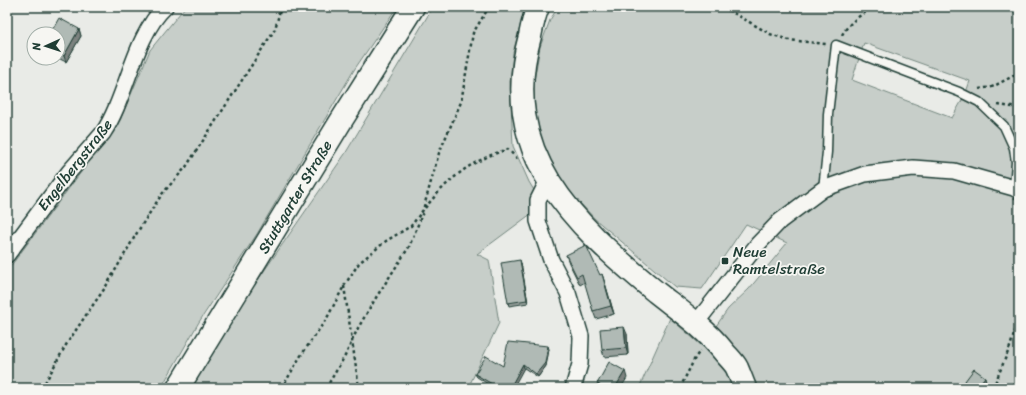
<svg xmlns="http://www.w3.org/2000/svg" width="1026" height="395" font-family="Sriracha,sans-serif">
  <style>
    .green { fill: #c7cec9; stroke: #73867e; fill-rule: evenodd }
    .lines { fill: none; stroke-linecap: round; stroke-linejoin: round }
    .service-casing { stroke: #1f3d34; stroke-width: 11 }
    .minor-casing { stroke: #1f3d34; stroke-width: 18 }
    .secondary-casing { stroke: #1f3d34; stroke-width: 25 }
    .path { stroke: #1f3d34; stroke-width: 2.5; stroke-dasharray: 3 3; stroke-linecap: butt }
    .service { stroke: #f6f6f2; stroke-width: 8 }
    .minor { stroke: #f6f6f2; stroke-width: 15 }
    .secondary { stroke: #f6f6f2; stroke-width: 22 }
    .wall { fill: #97a09c; stroke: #1f3d34 }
    .shaded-wall { fill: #7b827f; stroke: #1f3d34 }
    .building { fill: #b0bab5; stroke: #1f3d34 }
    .poi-dot { fill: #1f3d34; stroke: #f6f6f2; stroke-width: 1.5 }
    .labels { text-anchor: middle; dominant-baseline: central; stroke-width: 3.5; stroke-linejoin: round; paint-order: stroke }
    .street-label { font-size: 15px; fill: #1f3d34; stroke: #f6f6f2 }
    .poi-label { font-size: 15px; fill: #1f3d34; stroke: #f6f6f2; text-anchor: start }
  </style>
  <rect width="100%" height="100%" fill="#e9ebe7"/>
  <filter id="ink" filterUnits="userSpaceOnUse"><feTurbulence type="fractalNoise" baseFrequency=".025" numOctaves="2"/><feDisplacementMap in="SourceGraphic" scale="8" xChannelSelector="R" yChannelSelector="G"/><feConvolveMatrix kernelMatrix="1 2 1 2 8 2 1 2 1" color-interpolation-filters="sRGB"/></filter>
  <g filter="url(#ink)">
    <path class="green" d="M 185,7 L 397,7 L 354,70 L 257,234 L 199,322 L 161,388 L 7,388 L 7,271 L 120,120 L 150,50 Z
      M 433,7 L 527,7 L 522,19 L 513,53 L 510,82 L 513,146 L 529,182 L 543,205 L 477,254 L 489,260 L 499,323 L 468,388 L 183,388 L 345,154 Z
      M 558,7 L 1019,7 L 1019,388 L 639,388 L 670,318 L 702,346 L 728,309 L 749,289 L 787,243 L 746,224 L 702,289 L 675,287 L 595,219 L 565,187 L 545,155 L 536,116 L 534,99 L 534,81 L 540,47 L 550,20 ZM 864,43 L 970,81 L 965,95 L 952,118 L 852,80 Z"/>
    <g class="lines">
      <g class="service-casing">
        <path id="service" d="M 823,189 L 827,152 L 828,114 L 836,45 L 959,92 L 979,102 L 1004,126 L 1014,148 L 1016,162 L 1014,188"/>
      </g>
      <g class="minor-casing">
        <path id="minor" d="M 548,180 L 538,200 L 538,221 L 551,260 L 568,293 L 581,336 L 580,364 L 573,388
          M 7,255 L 69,172 L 103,133 C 127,97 134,36 165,7
          M 696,323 L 758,244 L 780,221 L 823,189 L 865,174 L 913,168 L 954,171 L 1014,188 L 1019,191"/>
      </g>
      <g class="secondary-casing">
        <path id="secondary" d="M 538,7 C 534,16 532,26 530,36 C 497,153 574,224 656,292 C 680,311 705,328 724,352 C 728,357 734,362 737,368 C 740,375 742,381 745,388
          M 178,388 L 341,121 L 413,7"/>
      </g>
      <path class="path" d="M 723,7 L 770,34 L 789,40 L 826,44
        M 842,35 C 849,22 863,12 878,7
        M 979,89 L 992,87 L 1019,73
        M 998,105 L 1019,108
        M 425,208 C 441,188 461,168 485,158 C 492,154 500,152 508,149 L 517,159
        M 344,286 L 359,388
        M 42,388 L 66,345 L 88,312 L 105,288 L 138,231 L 162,194 L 186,167 L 275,29 L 281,7
        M 282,388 L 300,357 L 327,318 L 344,286 L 359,263 L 386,241 L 411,226 L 423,210 L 439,153 L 461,102 L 473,33 L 489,7
        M 326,388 L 345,356 L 358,328 L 377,296 L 409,247 L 423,212
        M 680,388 L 695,358 L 700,351
        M 993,388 L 1010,347 L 1019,318"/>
      <use href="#service" class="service"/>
      <use href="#minor" class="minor"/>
      <use href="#secondary" class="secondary"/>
    </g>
    <path class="wall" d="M 79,29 L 81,36 L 66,62 L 58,58 L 58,34 Z
      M 566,255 L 600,275 L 605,283 L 614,314 L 596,319 L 593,311 L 585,282 L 580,285 L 569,263 Z
      M 521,263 L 528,303 L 509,306 L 508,303 Z
      M 627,334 L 628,355 L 604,357 L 602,350 Z
      M 549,349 L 546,366 L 538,377 L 524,368 L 491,386 L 477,377 L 475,374 L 503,366 Z
      M 965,381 L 986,381 L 980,388 L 970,388 L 966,384 Z"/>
    <path class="shaded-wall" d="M 79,29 L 81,36 L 66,62 L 64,56 Z
      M 520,260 L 521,263 L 528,303 L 527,300 Z
      M 602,274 L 605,283 L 614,314 L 611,306 Z
      M 624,327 L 627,334 L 628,355 L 626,348 Z
      M 548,346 L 549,349 L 546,366 L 538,377 L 536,374 Z
      M 523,364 L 524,368 L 513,388 L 510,388 Z
      M 625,371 L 627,378 L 621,388 L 615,388 Z
      M 985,377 L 986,381 L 980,388 L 976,388 Z"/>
    <path class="building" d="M 59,18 L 79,29 L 64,56 L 58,52 L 58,34 L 50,34 Z
      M 586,245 L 600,275 L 602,274 L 611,306 L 593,311 L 582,274 L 577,277 L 566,255 Z
      M 520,260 L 527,300 L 508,303 L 501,263 Z
      M 624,327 L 626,348 L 602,350 L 600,329 Z
      M 508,342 L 548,346 L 545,363 L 536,374 L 523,364 L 510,388 L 489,388 L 492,384 L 475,374 L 486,356 L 503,366 Z
      M 609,362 L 625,371 L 615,388 L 598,388 L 600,385 L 597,384 Z
      M 974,369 L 985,377 L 976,388 L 973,388 L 965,381 Z"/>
  </g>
  <rect class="poi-dot" x="721" y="257" width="8" height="8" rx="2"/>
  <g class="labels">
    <g class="street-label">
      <text transform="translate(75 165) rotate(-52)">Engelbergstraße</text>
      <text transform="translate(295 197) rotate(-59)">Stuttgarter Straße</text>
    </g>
    <g class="poi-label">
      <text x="733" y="252">Neue<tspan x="733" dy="17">Ramtelstraße</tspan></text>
    </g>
  </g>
  <rect width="1026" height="395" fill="none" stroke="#f6f6f2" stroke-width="24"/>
  <rect x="12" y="12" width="1002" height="371" fill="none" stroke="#1f3d34" stroke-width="1.5" filter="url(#ink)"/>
  <g transform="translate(46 46) rotate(267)"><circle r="19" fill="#f6f6f2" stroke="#a0aca6"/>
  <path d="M0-3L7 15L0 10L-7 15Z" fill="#1f3d34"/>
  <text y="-6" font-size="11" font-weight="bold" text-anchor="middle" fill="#1f3d34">N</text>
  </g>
</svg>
